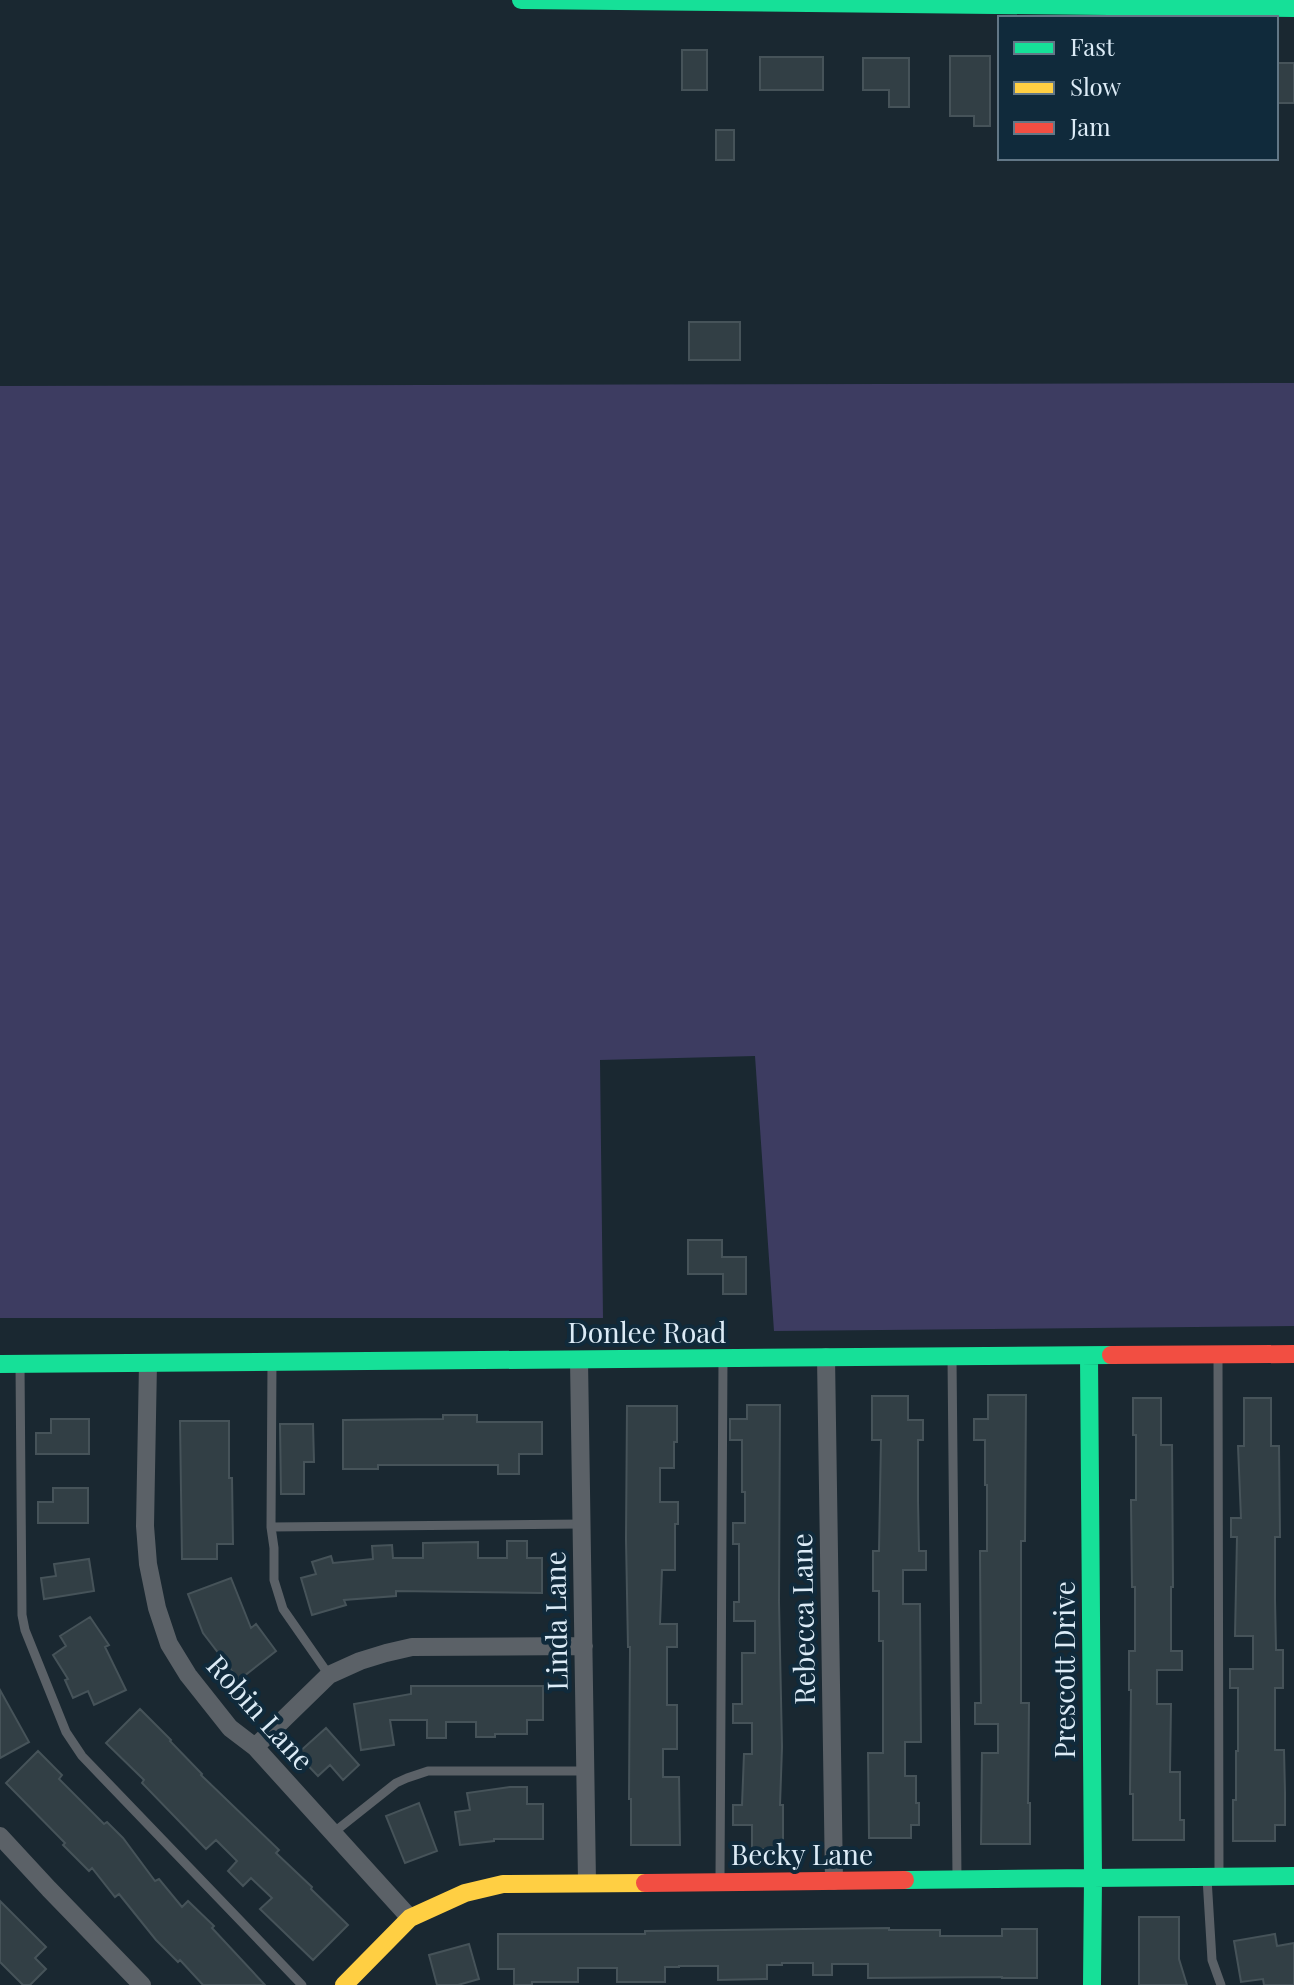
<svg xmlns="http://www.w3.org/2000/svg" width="1294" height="1985" font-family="'Playfair Display',serif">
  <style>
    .green { fill: #3d3c61 }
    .building { fill: #323f45; stroke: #465359; stroke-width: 2 }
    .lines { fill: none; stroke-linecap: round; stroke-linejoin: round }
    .lane { stroke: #5b6167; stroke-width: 9 }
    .street { stroke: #5b6167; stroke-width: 18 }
    .fast { stroke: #16e098; stroke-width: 18 }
    .slow { stroke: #ffcf43; stroke-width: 18 }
    .jam { stroke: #f24e42; stroke-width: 18 }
    .labels { text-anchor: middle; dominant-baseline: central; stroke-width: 8; stroke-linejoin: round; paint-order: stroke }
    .street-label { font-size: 28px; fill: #dcebf6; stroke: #102a3b }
  </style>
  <rect width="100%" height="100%" fill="#1a2831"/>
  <path class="green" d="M 1294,383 L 1294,1326 L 774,1331 L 755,1056 L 600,1060 L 603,1318 L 0,1318 L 0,386 Z"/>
  <path class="building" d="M 682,50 L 707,50 L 707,90 L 682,90 Z
    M 950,56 L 990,56 L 990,126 L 974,126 L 974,116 L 950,116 Z
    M 760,57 L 823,57 L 823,90 L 760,90 Z
    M 863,58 L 909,58 L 909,107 L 889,107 L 889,90 L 863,90 Z
    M 1276,63 L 1294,63 L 1294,103 L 1276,103 Z
    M 716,130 L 734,130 L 734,160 L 716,160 Z
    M 689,322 L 740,322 L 740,360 L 689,360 Z
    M 688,1240 L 722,1240 L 722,1257 L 746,1257 L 746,1294 L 723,1294 L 723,1274 L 688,1274 Z
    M 988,1395 L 1026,1395 L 1025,1541 L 1021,1541 L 1021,1703 L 1029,1703 L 1028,1803 L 1030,1803 L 1030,1844 L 981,1844 L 982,1753 L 998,1753 L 998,1724 L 975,1724 L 975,1703 L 981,1703 L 980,1551 L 987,1551 L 987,1485 L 985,1485 L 985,1440 L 974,1440 L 974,1419 L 988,1419 Z
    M 872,1396 L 908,1396 L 908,1420 L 923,1420 L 923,1440 L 918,1440 L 918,1502 L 919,1551 L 926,1551 L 926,1570 L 903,1570 L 903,1604 L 920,1604 L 921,1742 L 905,1742 L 905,1776 L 916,1776 L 916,1803 L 919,1803 L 919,1825 L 911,1825 L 911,1838 L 869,1838 L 868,1753 L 883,1753 L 883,1641 L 879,1641 L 879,1591 L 873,1591 L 873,1551 L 879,1551 L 881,1440 L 872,1440 Z
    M 1133,1398 L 1161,1398 L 1161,1445 L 1172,1445 L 1173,1587 L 1171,1587 L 1171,1651 L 1182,1651 L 1182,1670 L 1157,1670 L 1157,1704 L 1171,1704 L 1170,1772 L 1180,1772 L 1180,1820 L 1184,1820 L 1184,1840 L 1133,1840 L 1133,1794 L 1130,1794 L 1131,1690 L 1129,1690 L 1129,1651 L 1135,1651 L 1135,1587 L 1132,1587 L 1131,1500 L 1136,1500 L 1136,1435 L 1133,1435 Z
    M 1244,1398 L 1271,1398 L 1271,1446 L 1279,1446 L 1280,1537 L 1275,1537 L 1275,1600 L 1276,1650 L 1283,1650 L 1283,1688 L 1275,1688 L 1275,1750 L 1284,1750 L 1285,1792 L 1285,1825 L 1275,1825 L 1275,1841 L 1233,1841 L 1233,1800 L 1236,1800 L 1236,1751 L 1238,1751 L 1238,1688 L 1230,1688 L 1230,1669 L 1253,1669 L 1253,1636 L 1235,1636 L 1237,1537 L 1231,1537 L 1231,1518 L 1241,1518 L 1238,1446 L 1244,1446 Z
    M 747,1405 L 780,1405 L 779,1602 L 782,1747 L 780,1805 L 783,1805 L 783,1849 L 752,1849 L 752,1825 L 733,1825 L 733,1805 L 742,1805 L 744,1754 L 752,1754 L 752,1723 L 733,1723 L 733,1704 L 742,1704 L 742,1653 L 755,1653 L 755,1621 L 734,1621 L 734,1602 L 739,1602 L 739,1544 L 733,1544 L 733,1523 L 745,1523 L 745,1492 L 742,1492 L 742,1440 L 730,1440 L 730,1419 L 747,1419 Z
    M 627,1406 L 677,1406 L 677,1442 L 674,1442 L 674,1468 L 660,1468 L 660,1502 L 678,1502 L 678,1524 L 675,1524 L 675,1570 L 662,1570 L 660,1624 L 677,1624 L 677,1647 L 667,1647 L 667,1705 L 677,1705 L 677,1749 L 663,1749 L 663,1777 L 679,1777 L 680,1845 L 631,1845 L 631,1799 L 629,1799 L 630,1647 L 628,1647 L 626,1539 Z
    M 443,1415 L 477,1415 L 477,1422 L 542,1422 L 542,1454 L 519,1454 L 519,1474 L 498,1474 L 498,1465 L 378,1465 L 378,1469 L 343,1469 L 343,1420 L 443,1419 Z
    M 51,1419 L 89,1419 L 89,1454 L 36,1454 L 36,1433 L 51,1433 Z
    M 180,1421 L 229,1421 L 229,1478 L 232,1478 L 233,1544 L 217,1544 L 217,1559 L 182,1559 Z
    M 280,1424 L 313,1424 L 314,1462 L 304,1462 L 304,1494 L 281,1494 Z
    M 53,1488 L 88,1488 L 88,1523 L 38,1523 L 38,1502 L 53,1502 Z
    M 507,1541 L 527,1541 L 527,1558 L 542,1558 L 542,1593 L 396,1591 L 396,1596 L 344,1600 L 346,1605 L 312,1615 L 301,1578 L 316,1574 L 312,1562 L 331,1556 L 333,1563 L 373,1559 L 372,1546 L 392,1545 L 393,1558 L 423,1558 L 423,1543 L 478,1542 L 478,1558 L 507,1558 Z
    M 89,1559 L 94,1591 L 44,1599 L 41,1578 L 56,1576 L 54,1564 Z
    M 231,1578 L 251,1628 L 256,1624 L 276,1651 L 239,1680 L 203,1633 L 188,1594 Z
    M 90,1617 L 109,1645 L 105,1647 L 126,1690 L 94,1705 L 88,1691 L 73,1698 L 65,1680 L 68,1679 L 53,1655 L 66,1646 L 60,1636 Z
    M 411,1686 L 543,1686 L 543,1720 L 527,1720 L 527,1734 L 495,1734 L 495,1737 L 476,1737 L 476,1722 L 446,1722 L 446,1738 L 427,1738 L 427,1720 L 390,1720 L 394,1745 L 361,1750 L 354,1704 L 411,1694 Z
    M 0,1690 L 29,1742 L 0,1758 Z
    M 140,1709 L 171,1740 L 170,1741 L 202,1774 L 201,1775 L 279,1850 L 276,1853 L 312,1887 L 311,1889 L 348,1925 L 313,1960 L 260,1909 L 272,1898 L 251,1878 L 243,1886 L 228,1871 L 237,1861 L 216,1840 L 206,1849 L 142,1783 L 144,1780 L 106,1743 Z
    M 326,1728 L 359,1765 L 343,1780 L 330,1765 L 318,1776 L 297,1754 Z
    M 38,1751 L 62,1775 L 59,1779 L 104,1824 L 107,1822 L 123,1838 L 155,1881 L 159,1879 L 182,1907 L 188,1901 L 214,1926 L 212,1928 L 265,1985 L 203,1985 L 180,1960 L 178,1962 L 156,1940 L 119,1894 L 115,1897 L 92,1868 L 89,1871 L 63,1845 L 65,1843 L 6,1783 Z
    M 510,1787 L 527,1787 L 527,1804 L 543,1804 L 543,1839 L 494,1839 L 494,1841 L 460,1845 L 455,1812 L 470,1810 L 467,1793 Z
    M 419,1803 L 437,1851 L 405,1863 L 386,1816 Z
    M 0,1901 L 46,1947 L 35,1958 L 46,1969 L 30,1985 L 23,1985 L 0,1962 Z
    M 1139,1917 L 1179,1917 L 1179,1959 L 1187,1985 L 1139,1985 Z
    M 889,1928 L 889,1930 L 940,1930 L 940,1936 L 1002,1936 L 1002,1929 L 1037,1929 L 1037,1978 L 1002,1978 L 1002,1977 L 868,1978 L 868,1964 L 832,1964 L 832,1975 L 813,1975 L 813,1963 L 782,1963 L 782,1965 L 767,1965 L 767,1979 L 718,1980 L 718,1966 L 679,1966 L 679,1967 L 665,1967 L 665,1982 L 617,1982 L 617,1968 L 578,1968 L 578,1982 L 532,1982 L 532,1985 L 514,1985 L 514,1969 L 498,1969 L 498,1934 L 645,1934 L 645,1931 Z
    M 1275,1934 L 1277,1946 L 1294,1943 L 1294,1985 L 1264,1985 L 1263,1979 L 1241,1982 L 1234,1941 Z
    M 469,1944 L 479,1979 L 458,1985 L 437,1985 L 429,1955 Z"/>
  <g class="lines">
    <path class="lane" d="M 952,1357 L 957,1877
      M 1218,1358 L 1219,1875
      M 272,1362 L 271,1527 L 274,1548 L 274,1580 L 283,1609 L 329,1675
      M 20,1364 L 22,1615 L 25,1630 L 66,1732 L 82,1756 L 302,1985
      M 271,1527 L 582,1524
      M 333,1833 L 396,1783 L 407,1778 L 428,1771 L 586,1771
      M 1207,1878 L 1212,1960 L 1221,1985
      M 720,1879 L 723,1359"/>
    <path class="street" d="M 826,1357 L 834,1881
      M 579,1360 L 587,1882
      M 148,1363 L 145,1526 L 148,1564 L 157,1608 L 169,1644 L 188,1675 L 230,1728 L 255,1747 L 410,1918
      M 255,1747 L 329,1675 L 360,1661 L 386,1653 L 412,1647 L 584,1646
      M 0,1836 L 49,1889 L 142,1985"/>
    <path class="fast" d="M 521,0 L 1294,8
      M 1089,1356 L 1093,1878 L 1092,1985
      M 0,1364 L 1111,1355
      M 905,1880 L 1294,1876"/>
    <path class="slow" d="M 344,1985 L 410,1918 L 465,1893 L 503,1884 L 645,1883"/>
    <path class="jam" d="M 1111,1355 L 1294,1354
      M 645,1883 L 905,1880"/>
  </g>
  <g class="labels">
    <g class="street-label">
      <text x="647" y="1331">Donlee Road</text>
      <text transform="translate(802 1619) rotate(-91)">Rebecca Lane</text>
      <text transform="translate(555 1621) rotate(-91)">Linda Lane</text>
      <text transform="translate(1063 1670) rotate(-90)">Prescott Drive</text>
      <text transform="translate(261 1712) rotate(48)">Robin Lane</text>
      <text x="802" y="1853">Becky Lane</text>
    </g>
  </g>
  <rect x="998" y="16" width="280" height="144" fill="#102a3b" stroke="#627786" stroke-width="2"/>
  <rect x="1014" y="42" width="40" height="12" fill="#16e098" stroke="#627786" stroke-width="2"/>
  <text x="1070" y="56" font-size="24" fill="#dcebf6">Fast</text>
  <rect x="1014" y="82" width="40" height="12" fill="#ffcf43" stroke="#627786" stroke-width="2"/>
  <text x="1070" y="96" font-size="24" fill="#dcebf6">Slow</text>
  <rect x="1014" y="122" width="40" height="12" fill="#f24e42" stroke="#627786" stroke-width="2"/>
  <text x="1070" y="136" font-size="24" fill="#dcebf6">Jam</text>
</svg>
